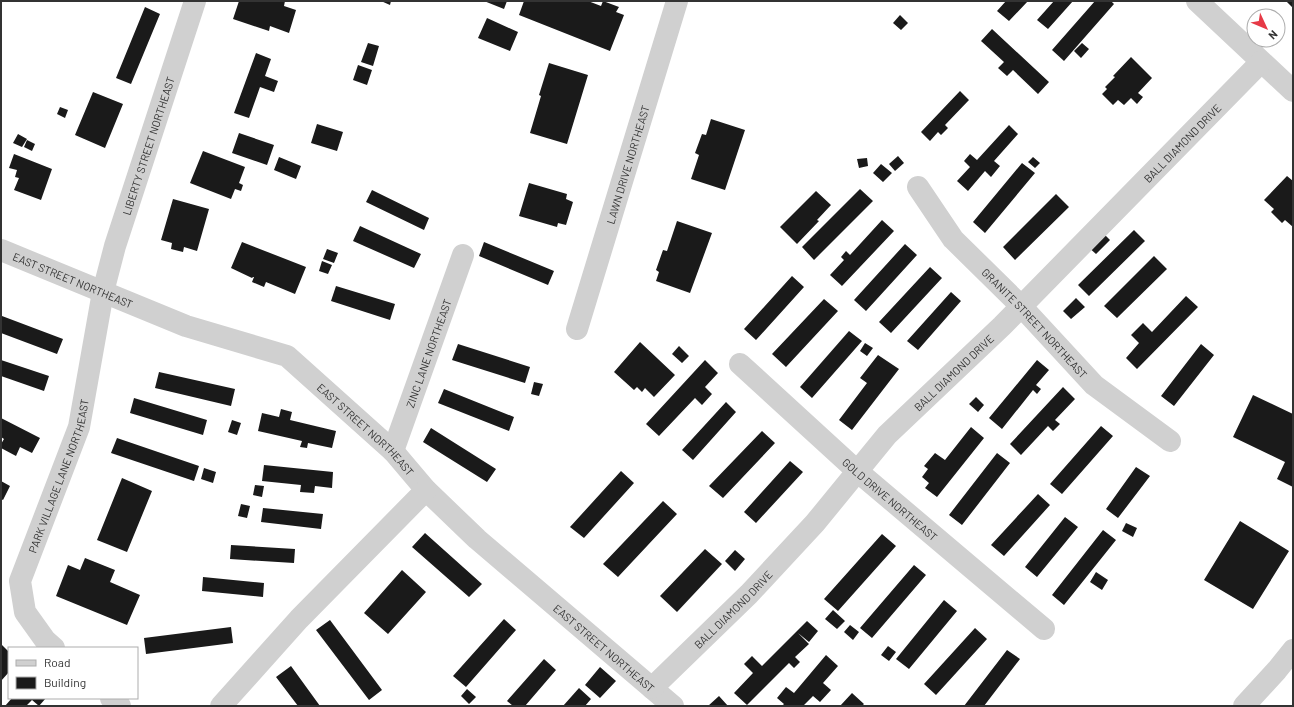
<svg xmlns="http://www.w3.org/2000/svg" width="1294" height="707" font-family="Barlow,sans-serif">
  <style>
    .building { fill: #1a1a1a }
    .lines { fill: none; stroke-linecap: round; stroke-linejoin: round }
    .minor { stroke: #d0d0d0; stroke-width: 22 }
    .labels { text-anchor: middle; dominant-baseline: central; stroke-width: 4; stroke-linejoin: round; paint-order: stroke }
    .street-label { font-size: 11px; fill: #333; stroke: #fff }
  </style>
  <rect width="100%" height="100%" fill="#fff"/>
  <path class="building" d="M 239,1 L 285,1 L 284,6 L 296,10 L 289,33 L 270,26 L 269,31 L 233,19 Z
    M 381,1 L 391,1 L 390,5 Z
    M 484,1 L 507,1 L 504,9 Z
    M 524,1 L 588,1 L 601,6 L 603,1 L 619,7 L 616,12 L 624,15 L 610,51 L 519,15 Z
    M 1006,1 L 1028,1 L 1009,21 L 997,11 Z
    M 1054,1 L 1073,1 L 1048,29 L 1037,20 Z
    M 1095,1 L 1111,1 L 1114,4 L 1064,61 L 1052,50 Z
    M 1286,1 L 1293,1 L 1293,8 Z
    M 145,7 L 160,14 L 131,84 L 116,78 Z
    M 900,15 L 908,23 L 901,30 L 893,23 Z
    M 487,18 L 518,32 L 510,51 L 478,38 Z
    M 992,29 L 1049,82 L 1038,94 L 1013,70 L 1007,76 L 998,68 L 1004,62 L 981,41 Z
    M 368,43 L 379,46 L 373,66 L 361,62 Z
    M 1082,43 L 1089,49 L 1081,58 L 1074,51 Z
    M 256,53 L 271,59 L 265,76 L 278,81 L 274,92 L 260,87 L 249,118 L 234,113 Z
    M 1131,57 L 1152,78 L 1138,93 L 1143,97 L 1137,104 L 1131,98 L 1124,105 L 1118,100 L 1113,105 L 1102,94 L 1107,89 L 1105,87 L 1115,77 L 1113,76 Z
    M 549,63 L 588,75 L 567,144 L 530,133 L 541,96 L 539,95 Z
    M 358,65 L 372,70 L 367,85 L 353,80 Z
    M 960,91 L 969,100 L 945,125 L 948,128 L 941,135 L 938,132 L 930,141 L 921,132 Z
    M 93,92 L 123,104 L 105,148 L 75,135 Z
    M 60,107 L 68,110 L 65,118 L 57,114 Z
    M 711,119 L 745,130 L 725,190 L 691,179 L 699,155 L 695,153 L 702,134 L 706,135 Z
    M 317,124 L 343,132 L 337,151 L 311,143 Z
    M 1009,125 L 1018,134 L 994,161 L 1000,166 L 991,177 L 985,171 L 968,191 L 957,181 L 970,167 L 964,161 L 970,154 L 977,160 Z
    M 239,133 L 274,145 L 267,165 L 232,153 Z
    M 18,134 L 27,139 L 22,147 L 13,143 Z
    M 27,140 L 35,144 L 32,151 L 24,147 Z
    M 203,151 L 245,167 L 239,183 L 243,185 L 241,191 L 235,189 L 231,199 L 190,183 Z
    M 14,154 L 52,169 L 41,200 L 14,190 L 19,178 L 15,177 L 17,170 L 9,168 Z
    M 898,156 L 904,163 L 895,171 L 889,164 Z
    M 279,157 L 301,166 L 296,179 L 274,170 Z
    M 1033,157 L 1040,163 L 1035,168 L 1028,162 Z
    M 867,158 L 868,166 L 859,168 L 857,159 Z
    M 1022,163 L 1035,173 L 985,233 L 973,222 Z
    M 881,164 L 892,173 L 883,182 L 873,173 Z
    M 1287,176 L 1293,181 L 1293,227 L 1285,220 L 1282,223 L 1271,212 L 1274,209 L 1264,200 Z
    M 529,183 L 567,194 L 566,199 L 573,202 L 566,225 L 558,223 L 557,227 L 519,216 Z
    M 860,189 L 873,201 L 814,260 L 802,247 Z
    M 372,190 L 429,218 L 424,230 L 366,202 Z
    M 816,191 L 831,205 L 817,220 L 819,221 L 797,244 L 780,227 Z
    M 1056,194 L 1069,207 L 1015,260 L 1003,247 Z
    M 173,199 L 209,209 L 197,251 L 184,247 L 183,252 L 171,249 L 172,243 L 161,240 Z
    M 882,220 L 894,231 L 842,286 L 830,275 L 844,260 L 841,257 L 846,251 L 850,255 Z
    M 677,221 L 712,233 L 690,293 L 656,281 L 659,272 L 656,270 L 663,250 L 667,251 Z
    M 360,226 L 421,254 L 414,268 L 353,241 Z
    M 1134,230 L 1145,241 L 1089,296 L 1078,285 Z
    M 1102,232 L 1110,240 L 1096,254 L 1087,246 Z
    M 242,242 L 306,267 L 295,294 L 266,282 L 264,287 L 252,282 L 254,277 L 253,277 L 252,278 L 231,268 Z
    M 484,242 L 554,271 L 548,285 L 479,256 Z
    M 905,244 L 917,255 L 866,311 L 854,300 Z
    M 327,249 L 338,253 L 334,263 L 323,259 Z
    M 1154,256 L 1167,269 L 1117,318 L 1104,306 Z
    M 322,261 L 332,265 L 328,274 L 319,271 Z
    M 930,267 L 942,278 L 891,333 L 879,322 Z
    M 792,276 L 804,287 L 756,340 L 744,329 Z
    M 336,286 L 395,304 L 390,320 L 331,301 Z
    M 951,292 L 961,301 L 918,350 L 907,341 Z
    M 1186,296 L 1198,307 L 1137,369 L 1126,358 L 1139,343 L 1131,335 L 1143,323 L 1152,332 Z
    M 1076,298 L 1085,307 L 1071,319 L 1063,311 Z
    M 824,299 L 838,311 L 786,367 L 772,354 Z
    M 2,316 L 63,339 L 57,354 L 1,333 Z
    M 849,331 L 862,341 L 812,398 L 800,387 Z
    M 640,342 L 675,375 L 654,397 L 645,388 L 642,392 L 637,387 L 634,390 L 614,372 Z
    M 865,343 L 873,348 L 867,356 L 860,351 Z
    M 458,344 L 530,367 L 525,383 L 452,360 Z
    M 1201,344 L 1214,355 L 1174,406 L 1161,396 Z
    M 679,346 L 689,356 L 682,363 L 672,354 Z
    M 878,355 L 899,369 L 852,430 L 839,420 L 867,383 L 860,378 Z
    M 1,360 L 49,376 L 44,391 L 1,376 Z
    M 705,360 L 718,373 L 705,387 L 712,394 L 702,405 L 695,398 L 659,436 L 646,424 Z
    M 1037,360 L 1049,370 L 1036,385 L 1041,389 L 1037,394 L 1033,390 L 1002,429 L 989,418 Z
    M 159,372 L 235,389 L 231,406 L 155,388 Z
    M 534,382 L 543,384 L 539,396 L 531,394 Z
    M 1063,387 L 1075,399 L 1055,420 L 1060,424 L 1053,431 L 1048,426 L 1021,455 L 1010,444 Z
    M 444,389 L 514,417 L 509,431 L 438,403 Z
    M 1253,395 L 1293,414 L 1293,487 L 1277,479 L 1285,462 L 1233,437 Z
    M 976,397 L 984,405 L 978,412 L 969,404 Z
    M 134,398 L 207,420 L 203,435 L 130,413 Z
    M 726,402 L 736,412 L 693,460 L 682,450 Z
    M 281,409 L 292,412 L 290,420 L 336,431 L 332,448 L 308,443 L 307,448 L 300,447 L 302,441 L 258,431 L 262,413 L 279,417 Z
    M 1,418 L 40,438 L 32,453 L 20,447 L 16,456 L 1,448 L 1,444 L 4,439 L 1,437 Z
    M 232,420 L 241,423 L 237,435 L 228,432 Z
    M 1101,426 L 1113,436 L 1062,494 L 1050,484 Z
    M 971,427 L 984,438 L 937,497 L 925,488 L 929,483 L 922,477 L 928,469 L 924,466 L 935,453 L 945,460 Z
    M 431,428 L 496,469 L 487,482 L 423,442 Z
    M 762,431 L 775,443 L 723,498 L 709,486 Z
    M 117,438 L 199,466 L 194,481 L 111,453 Z
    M 997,453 L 1010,463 L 962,525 L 949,515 Z
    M 790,461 L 803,472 L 756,523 L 744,512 Z
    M 264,465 L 333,472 L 332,488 L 315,486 L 314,493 L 300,492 L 301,485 L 262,481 Z
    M 1136,467 L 1150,476 L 1118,518 L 1106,509 Z
    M 204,468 L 216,472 L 213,483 L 201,479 Z
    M 621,471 L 634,483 L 584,538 L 570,527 Z
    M 122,478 L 152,491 L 127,552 L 97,540 Z
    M 1,481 L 10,486 L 3,500 L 1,499 Z
    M 255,485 L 264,486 L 262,497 L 253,495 Z
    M 1038,494 L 1050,505 L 1004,556 L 991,545 Z
    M 663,501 L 677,514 L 618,577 L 603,564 Z
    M 241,504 L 250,506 L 247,518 L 238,516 Z
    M 263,508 L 323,514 L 321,529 L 261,522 Z
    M 1065,517 L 1078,527 L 1037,577 L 1025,567 Z
    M 1240,521 L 1289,551 L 1253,609 L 1204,580 Z
    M 1126,523 L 1137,528 L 1133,537 L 1122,531 Z
    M 1103,530 L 1116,540 L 1064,605 L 1052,595 Z
    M 425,533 L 482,584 L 469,597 L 412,547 Z
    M 882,534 L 896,546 L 838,611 L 824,599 Z
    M 231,545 L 295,549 L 294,563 L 230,559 Z
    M 705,549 L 722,564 L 677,612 L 660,596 Z
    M 735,550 L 745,559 L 735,571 L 725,561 Z
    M 85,558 L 115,570 L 110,582 L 140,595 L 127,625 L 56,596 L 68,565 L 80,570 Z
    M 914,565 L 926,575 L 872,638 L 860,628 Z
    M 402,570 L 426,592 L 388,634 L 364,613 Z
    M 1096,572 L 1108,580 L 1102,590 L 1090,582 Z
    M 203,577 L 264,583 L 263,597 L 202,591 Z
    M 944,600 L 957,611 L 909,669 L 896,659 Z
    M 833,610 L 845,621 L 837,629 L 825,619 Z
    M 504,619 L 516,630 L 466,687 L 453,676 Z
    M 330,620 L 382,690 L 369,700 L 316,630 Z
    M 807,621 L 818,631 L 809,642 L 798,633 L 809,644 L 795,657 L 800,662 L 794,668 L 789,663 L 747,705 L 734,693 L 753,673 L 744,664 L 752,656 L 762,666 Z
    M 850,625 L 859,632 L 853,640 L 844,632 Z
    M 231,627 L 233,643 L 146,654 L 144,638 Z
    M 975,628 L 987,639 L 936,695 L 924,684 Z
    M 1,644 L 9,652 L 9,672 L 1,681 Z
    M 888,646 L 896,652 L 889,661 L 881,655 Z
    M 1007,650 L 1020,659 L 984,706 L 964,706 Z
    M 826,655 L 838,666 L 823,683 L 831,690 L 820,702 L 813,696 L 803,706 L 782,706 L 784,704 L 777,698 L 786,687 L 794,693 Z
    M 544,659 L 556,670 L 525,706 L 513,706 L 507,701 Z
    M 291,666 L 320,706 L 298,706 L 276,677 Z
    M 600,667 L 616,681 L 600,698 L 585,685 Z
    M 579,688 L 591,699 L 585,706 L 563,706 Z
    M 467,689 L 476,697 L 469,704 L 461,696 Z
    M 852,693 L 864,704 L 862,706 L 840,706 Z
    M 719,696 L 728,706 L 708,706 Z
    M 12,698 L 46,698 L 39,706 L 32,700 L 26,706 L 5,706 Z"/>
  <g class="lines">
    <g class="minor">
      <path d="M 1197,1 L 1293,91"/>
      <path id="s1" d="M 918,187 L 953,239 L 1021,306 L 1094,385 L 1170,441"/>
      <path id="s2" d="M 1,250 L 186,326 L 287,356 L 393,451 L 426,490 L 477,539 L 673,706"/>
      <path id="s3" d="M 577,329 L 677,1"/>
      <path id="s4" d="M 740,364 L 857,471 L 1044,629"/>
      <path id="s5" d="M 393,451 L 463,255"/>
      <path id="s6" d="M 54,648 L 45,640 L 25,612 L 20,581 L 79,427 L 103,292 L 115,246 L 195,1"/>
      <path id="s7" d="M 652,688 L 749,594 L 815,523 L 887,435 L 1002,326 L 1261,62"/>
      <path d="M 111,698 L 120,706"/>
      <path d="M 221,706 L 299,619 L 426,490"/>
      <path d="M 1244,706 L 1277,670 L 1293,650"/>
    </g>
  </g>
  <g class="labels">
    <g class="street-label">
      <text stroke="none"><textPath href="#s7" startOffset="761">BALL DIAMOND DRIVE</textPath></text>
      <text stroke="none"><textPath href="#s6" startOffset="533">LIBERTY STREET NORTHEAST</textPath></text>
      <text stroke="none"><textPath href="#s3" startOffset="172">LAWN DRIVE NORTHEAST</textPath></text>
      <text stroke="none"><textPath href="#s2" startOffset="78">EAST STREET NORTHEAST</textPath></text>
      <text stroke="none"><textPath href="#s1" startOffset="180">GRANITE STREET NORTHEAST</textPath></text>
      <text stroke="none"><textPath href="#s5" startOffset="104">ZINC LANE NORTHEAST</textPath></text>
      <text stroke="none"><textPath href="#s7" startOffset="437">BALL DIAMOND DRIVE</textPath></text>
      <text stroke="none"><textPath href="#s2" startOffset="413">EAST STREET NORTHEAST</textPath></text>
      <text stroke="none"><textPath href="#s6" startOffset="190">PARK VILLAGE LANE NORTHEAST</textPath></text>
      <text stroke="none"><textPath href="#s4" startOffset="202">GOLD DRIVE NORTHEAST</textPath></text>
      <text stroke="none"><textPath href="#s7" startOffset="113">BALL DIAMOND DRIVE</textPath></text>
      <text stroke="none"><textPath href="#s2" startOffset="737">EAST STREET NORTHEAST</textPath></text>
    </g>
  </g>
  <rect width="1294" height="707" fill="none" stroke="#333333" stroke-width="4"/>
  <rect x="8" y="647" width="130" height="52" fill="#ffffff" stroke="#adadad"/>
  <rect x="16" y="660" width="20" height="6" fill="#d0d0d0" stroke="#adadad"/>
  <text x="44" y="667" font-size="12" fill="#333333">Road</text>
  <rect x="16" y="677" width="20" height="12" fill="#1a1a1a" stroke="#adadad"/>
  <text x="44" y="687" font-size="12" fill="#333333">Building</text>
  <g transform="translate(1266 28) rotate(134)"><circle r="19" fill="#ffffff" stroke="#adadad"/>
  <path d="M0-3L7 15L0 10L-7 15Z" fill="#e63946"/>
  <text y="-6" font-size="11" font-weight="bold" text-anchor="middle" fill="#333333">N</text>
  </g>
</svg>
